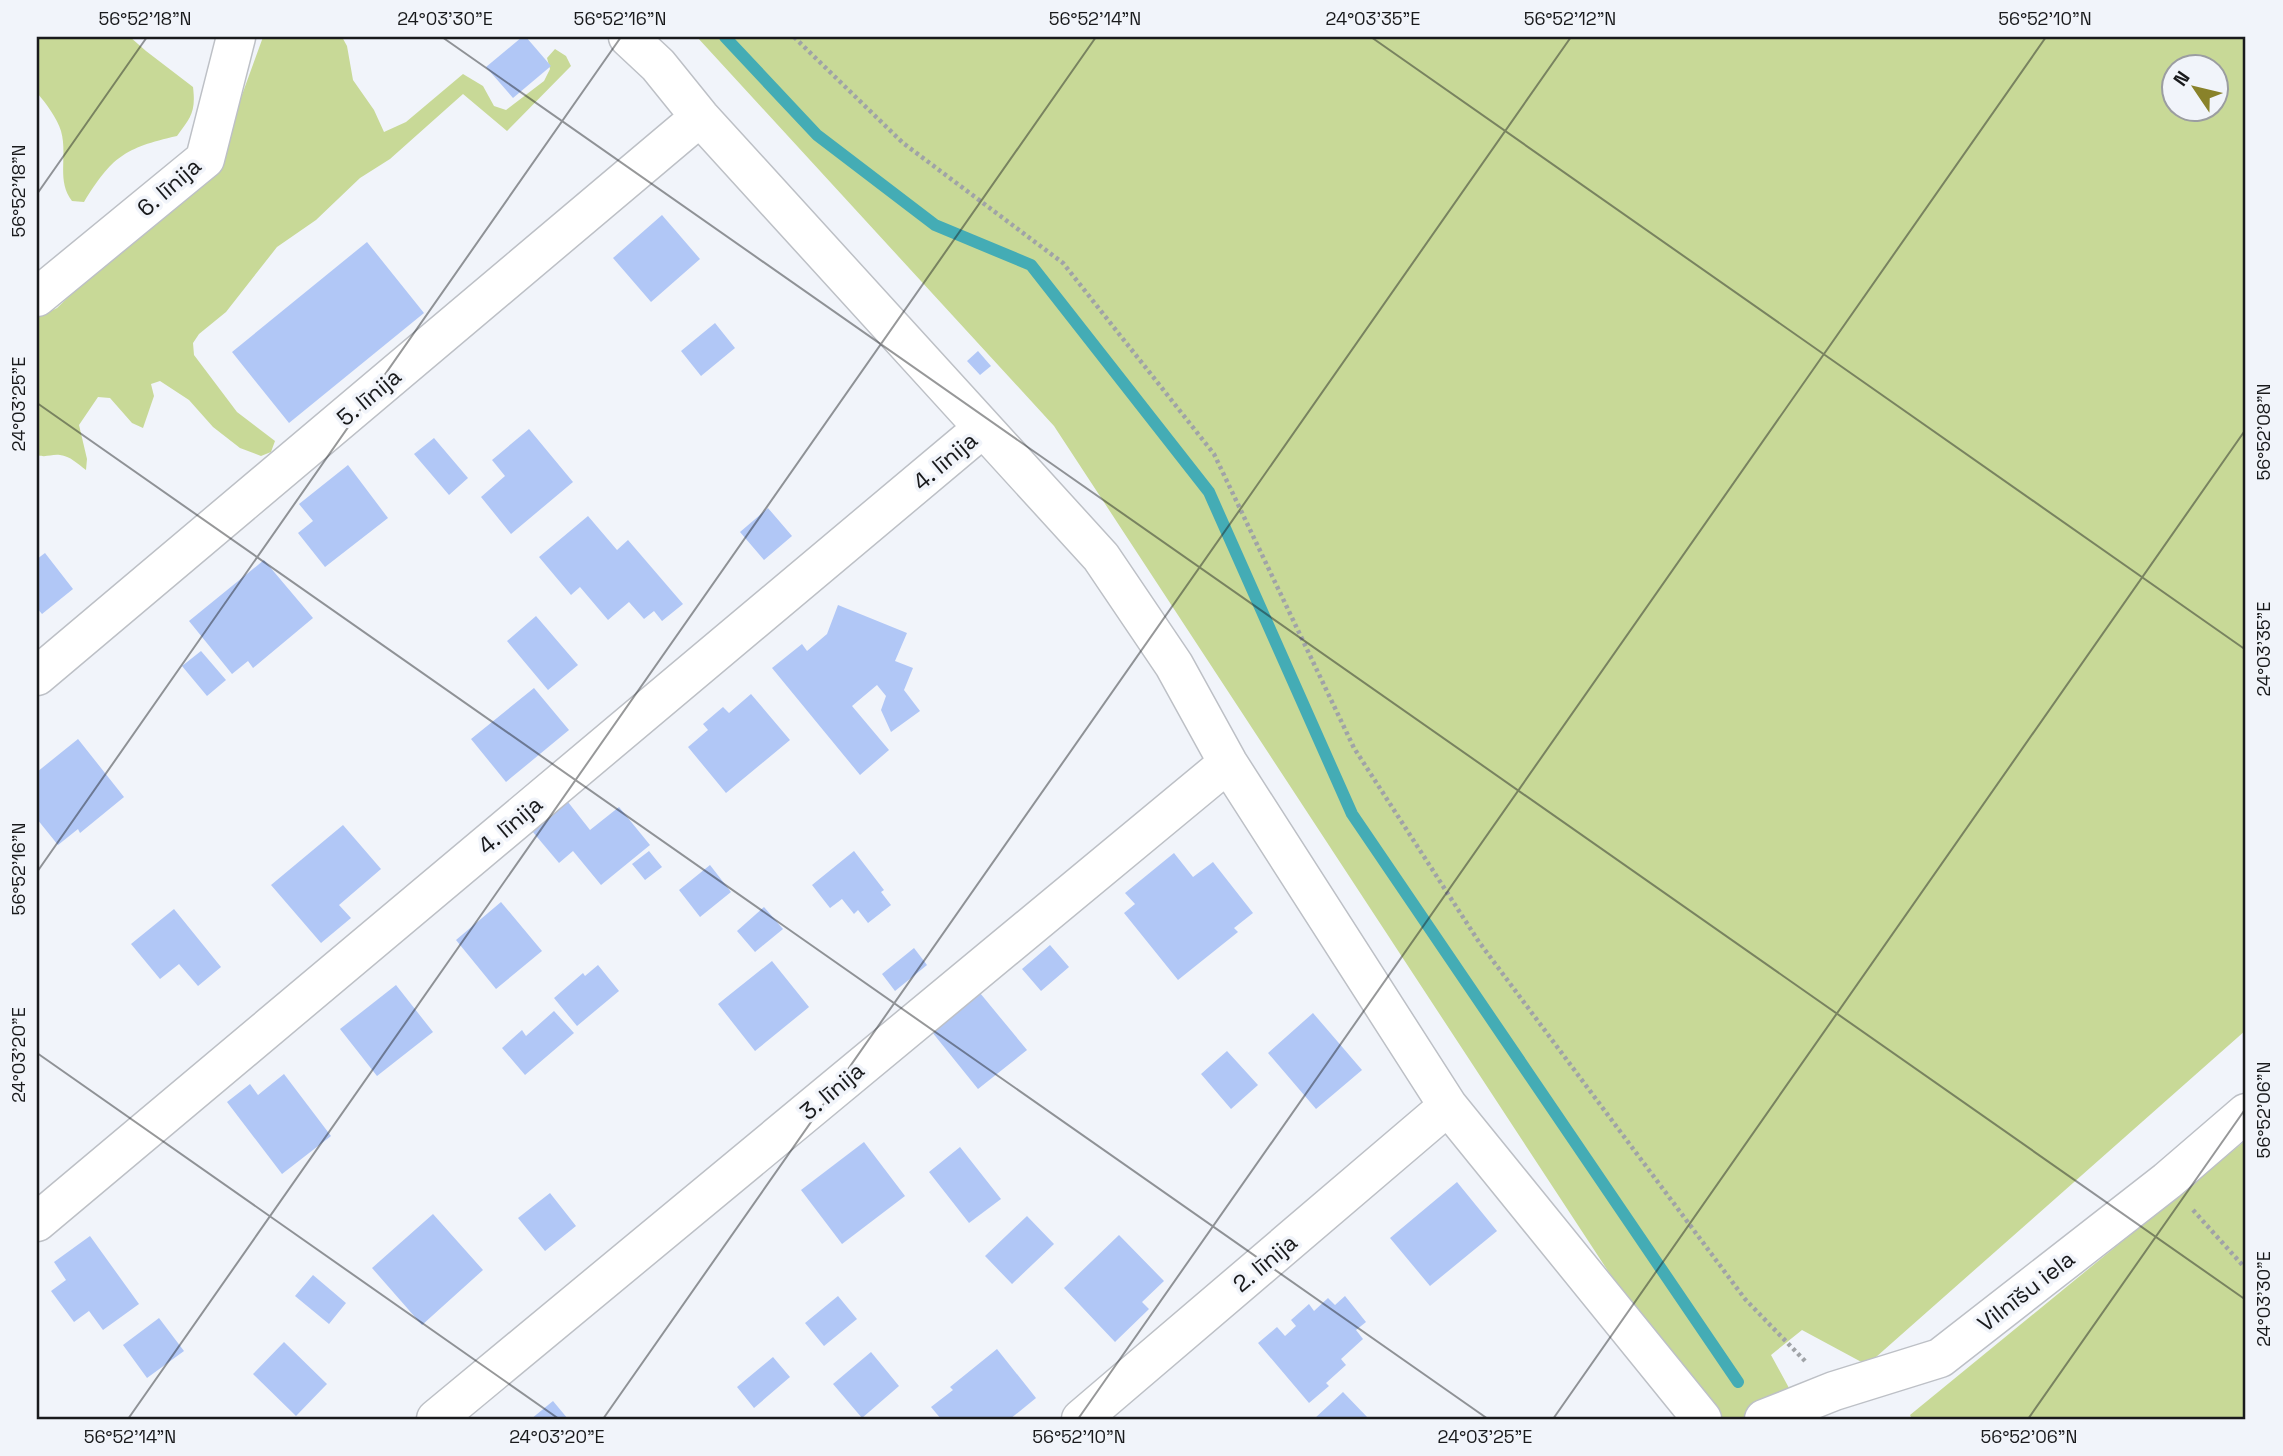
<svg xmlns="http://www.w3.org/2000/svg" width="2283" height="1456" font-family="'Space Grotesk',sans-serif">
  <style>
    .green { fill: #c8d997; fill-rule: evenodd }
    .lines { fill: none; stroke-linecap: round; stroke-linejoin: round }
    .stream { stroke: #44acb5; stroke-width: 12 }
    .building { fill: #b1c7f6 }
    .street-casing { stroke: #bdc0c6; stroke-width: 41 }
    .path { stroke: #a0a3a7; stroke-width: 4.5; stroke-dasharray: 3.5 3.5; stroke-linecap: butt }
    .street { stroke: #fff; stroke-width: 38 }
    .ticks { fill: none; stroke: #191a1c; stroke-width: 2; stroke-opacity: 0.45 }
    .labels { text-anchor: middle; dominant-baseline: central; stroke-width: 7; stroke-linejoin: round; paint-order: stroke }
    .street-label { font-size: 23px; fill: #191a1c; stroke: #f1f4fa }
    .neatline { fill: none; stroke: #191a1c; stroke-width: 2.5 }
    .ticks-label { font-size: 18px; text-anchor: middle; fill: #191a1c }
  </style>
  <rect width="100%" height="100%" fill="#f1f4fa"/>
  <path class="green" d="M 37,37 L 130,37 L 146,51 L 193,87 C 196,112 191,117 177,136 C 124,148 112,157 84,202 L 72,201 C 56,181 68,155 61,131 C 57,118 46,103 37,93 Z
    M 263,37 L 342,37 L 347,46 L 353,80 L 374,110 L 384,132 L 406,122 L 463,74 L 483,86 L 494,106 L 506,110 L 544,81 L 550,69 L 547,58 L 555,49 L 566,56 L 571,66 L 507,131 L 463,94 L 390,159 L 360,178 L 316,220 L 277,247 L 226,312 L 199,334 L 193,343 L 194,355 L 237,412 L 275,441 L 271,452 L 261,456 L 240,448 L 213,427 L 189,400 L 160,381 L 151,384 L 154,396 L 143,428 L 132,423 L 110,398 L 98,397 L 79,425 L 87,459 L 86,470 C 78,464 70,456 60,455 C 51,454 46,458 37,455 L 37,318 L 57,308 L 222,150 Z
    M 697,37 L 2246,37 L 2246,1030 L 1867,1365 L 1802,1330 L 1771,1355 L 1789,1388 L 1741,1419 L 1705,1419 L 1054,426 ZM 2174,66 L 2216,66 L 2216,108 L 2174,108 Z
    M 2246,1140 L 2246,1419 L 1912,1419 L 1910,1415 Z"/>
  <g class="lines">
    <path class="stream" d="M 725,37 L 817,135 L 935,225 L 1031,265 L 1209,492 L 1352,814 L 1738,1382"/>
  </g>
  <path class="building" d="M 522,37 L 526,37 L 551,66 L 513,98 L 486,67 Z
    M 662,215 L 700,259 L 651,302 L 613,258 Z
    M 367,242 L 424,313 L 289,423 L 232,352 Z
    M 715,323 L 735,348 L 701,376 L 681,351 Z
    M 978,351 L 991,366 L 980,375 L 967,361 Z
    M 529,429 L 573,482 L 511,534 L 481,497 L 505,476 L 492,460 Z
    M 434,438 L 468,478 L 449,495 L 414,454 Z
    M 348,465 L 388,518 L 325,567 L 298,533 L 313,521 L 299,504 Z
    M 768,508 L 792,536 L 764,560 L 740,532 Z
    M 588,516 L 617,550 L 628,540 L 683,604 L 662,621 L 654,611 L 644,619 L 629,602 L 608,620 L 580,587 L 571,595 L 539,557 Z
    M 45,553 L 73,589 L 42,614 L 37,608 L 37,559 Z
    M 264,560 L 313,618 L 253,668 L 248,661 L 232,674 L 189,621 Z
    M 838,605 L 907,633 L 895,661 L 913,668 L 904,690 L 920,711 L 891,732 L 881,710 L 886,696 L 877,685 L 852,706 L 889,750 L 860,775 L 772,668 L 802,644 L 807,651 L 827,634 Z
    M 536,616 L 578,665 L 548,690 L 507,641 Z
    M 201,651 L 226,680 L 207,696 L 182,666 Z
    M 534,688 L 569,730 L 506,782 L 471,739 Z
    M 751,694 L 790,740 L 726,793 L 688,747 L 708,730 L 703,724 L 723,707 L 729,713 Z
    M 78,739 L 124,797 L 80,833 L 78,829 L 58,845 L 37,819 L 37,772 Z
    M 568,802 L 590,830 L 619,807 L 650,845 L 601,885 L 573,851 L 559,863 L 532,831 Z
    M 343,825 L 381,869 L 339,905 L 351,918 L 321,943 L 271,885 Z
    M 649,851 L 662,867 L 645,880 L 632,864 Z
    M 854,851 L 884,890 L 881,892 L 891,905 L 868,923 L 858,910 L 854,914 L 842,899 L 830,908 L 812,885 Z
    M 1174,853 L 1193,877 L 1213,862 L 1253,913 L 1234,928 L 1238,932 L 1178,980 L 1124,913 L 1135,904 L 1125,893 Z
    M 710,865 L 731,892 L 700,917 L 679,890 Z
    M 501,902 L 542,951 L 496,989 L 456,940 Z
    M 764,907 L 783,929 L 755,952 L 737,931 Z
    M 174,909 L 221,967 L 198,986 L 179,964 L 160,979 L 131,944 Z
    M 1050,945 L 1069,967 L 1041,991 L 1022,969 Z
    M 914,948 L 927,965 L 895,991 L 882,974 Z
    M 772,961 L 809,1007 L 755,1051 L 718,1004 Z
    M 598,965 L 619,991 L 577,1026 L 554,998 L 583,973 L 585,976 Z
    M 396,985 L 433,1032 L 377,1076 L 340,1029 Z
    M 980,993 L 1027,1050 L 978,1089 L 932,1032 Z
    M 554,1011 L 574,1033 L 525,1075 L 502,1048 L 522,1030 L 526,1036 Z
    M 1313,1013 L 1362,1070 L 1316,1109 L 1268,1053 Z
    M 1227,1051 L 1258,1085 L 1231,1109 L 1201,1074 Z
    M 284,1074 L 331,1136 L 282,1174 L 227,1102 L 250,1084 L 258,1095 Z
    M 864,1142 L 905,1196 L 842,1244 L 801,1190 Z
    M 960,1147 L 1001,1199 L 969,1223 L 929,1172 Z
    M 1457,1182 L 1497,1231 L 1430,1286 L 1390,1238 Z
    M 550,1193 L 576,1226 L 545,1251 L 518,1218 Z
    M 433,1214 L 483,1270 L 422,1325 L 372,1268 Z
    M 1027,1216 L 1054,1244 L 1012,1284 L 985,1256 Z
    M 1119,1235 L 1164,1281 L 1142,1302 L 1149,1309 L 1115,1342 L 1064,1288 Z
    M 90,1236 L 139,1304 L 103,1330 L 89,1311 L 74,1322 L 51,1291 L 66,1280 L 54,1262 Z
    M 313,1275 L 346,1303 L 329,1324 L 295,1296 Z
    M 838,1296 L 857,1319 L 824,1346 L 805,1323 Z
    M 1345,1296 L 1366,1322 L 1356,1330 L 1363,1339 L 1341,1359 L 1346,1365 L 1326,1383 L 1329,1386 L 1309,1403 L 1258,1343 L 1277,1327 L 1285,1336 L 1296,1326 L 1291,1320 L 1309,1304 L 1314,1311 L 1328,1298 L 1335,1305 Z
    M 159,1318 L 184,1351 L 147,1378 L 123,1345 Z
    M 284,1342 L 327,1384 L 296,1416 L 253,1374 Z
    M 997,1349 L 1036,1398 L 1010,1419 L 941,1419 L 931,1407 L 953,1390 L 950,1387 Z
    M 871,1352 L 899,1386 L 862,1418 L 833,1384 Z
    M 773,1357 L 790,1377 L 754,1408 L 737,1387 Z
    M 1343,1392 L 1369,1419 L 1314,1419 Z
    M 553,1401 L 568,1419 L 531,1419 Z"/>
  <g class="lines">
    <g class="street-casing">
      <path id="street" d="M 628,37 L 658,65 L 700,117 L 1101,557 L 1174,665 L 1228,763 L 1448,1106 L 1702,1419
        M 37,297 L 205,159 L 236,37
        M 37,676 L 700,117
        M 37,1222 L 983,428
        M 436,1419 L 1228,763
        M 1081,1419 L 1448,1106
        M 1764,1419 L 1834,1391 L 1940,1358 L 2167,1181 L 2246,1113"/>
    </g>
    <path class="path" d="M 794,37 L 903,143 L 1063,263 L 1214,454 L 1354,748 L 1479,942 L 1745,1299 L 1805,1361
      M 2193,1210 L 2246,1269"/>
    <use href="#street" class="street"/>
  </g>
  <path class="ticks" d="M 442,37 L 2246,1300M 1371,37 L 2246,650M 37,194 L 147,37M 37,403 L 1488,1419M 37,872 L 621,37M 37,1053 L 559,1419M 128,1419 L 1096,37M 603,1419 L 1571,37M 1078,1419 L 2046,37M 1553,1419 L 2246,429M 2028,1419 L 2246,1108"/>
  <g class="labels">
    <g class="street-label">
      <text transform="translate(169 187) rotate(-41)">6. līnija</text>
      <text transform="translate(369 397) rotate(-40)">5. līnija</text>
      <text transform="translate(945 461) rotate(-40)">4. līnija</text>
      <text transform="translate(510 825) rotate(-40)">4. līnija</text>
      <text transform="translate(832 1091) rotate(-40)">3. līnija</text>
      <text transform="translate(1265 1263) rotate(-40)">2. līnija</text>
      <text transform="translate(2026 1291) rotate(-38)">Vilnīšu iela</text>
    </g>
  </g>
  <rect width="2283" height="1456" fill="none" stroke="#f1f4fa" stroke-width="77"/>
  <g transform="translate(2195 88) rotate(305)"><circle r="33" fill="#f1f4fa" stroke="#9b9da1" stroke-width="2"/>
  <path d="M0-5L12 26L0 18L-12 26Z" fill="#89822a"/>
  <text y="-10" font-size="19" font-weight="bold" text-anchor="middle" fill="#191a1c">N</text>
  </g>
  <rect x="38" y="38" width="2206" height="1380" class="neatline"/>
  <g class="ticks-label">
    <text x="145" y="25">56°52'18"N</text>
    <text x="445" y="25">24°03'30"E</text>
    <text x="620" y="25">56°52'16"N</text>
    <text x="1095" y="25">56°52'14"N</text>
    <text x="1373" y="25">24°03'35"E</text>
    <text x="1570" y="25">56°52'12"N</text>
    <text x="2045" y="25">56°52'10"N</text>
    <text transform="translate(19 191) rotate(-90)" y="6">56°52'18"N</text>
    <text transform="translate(19 404) rotate(-90)" y="6">24°03'25"E</text>
    <text transform="translate(2264 432) rotate(-90)" y="6">56°52'08"N</text>
    <text transform="translate(2264 649) rotate(-90)" y="6">24°03'35"E</text>
    <text transform="translate(19 869) rotate(-90)" y="6">56°52'16"N</text>
    <text transform="translate(19 1055) rotate(-90)" y="6">24°03'20"E</text>
    <text transform="translate(2264 1110) rotate(-90)" y="6">56°52'06"N</text>
    <text transform="translate(2264 1299) rotate(-90)" y="6">24°03'30"E</text>
    <text x="130" y="1443">56°52'14"N</text>
    <text x="557" y="1443">24°03'20"E</text>
    <text x="1079" y="1443">56°52'10"N</text>
    <text x="1485" y="1443">24°03'25"E</text>
    <text x="2029" y="1443">56°52'06"N</text>
  </g>
</svg>
